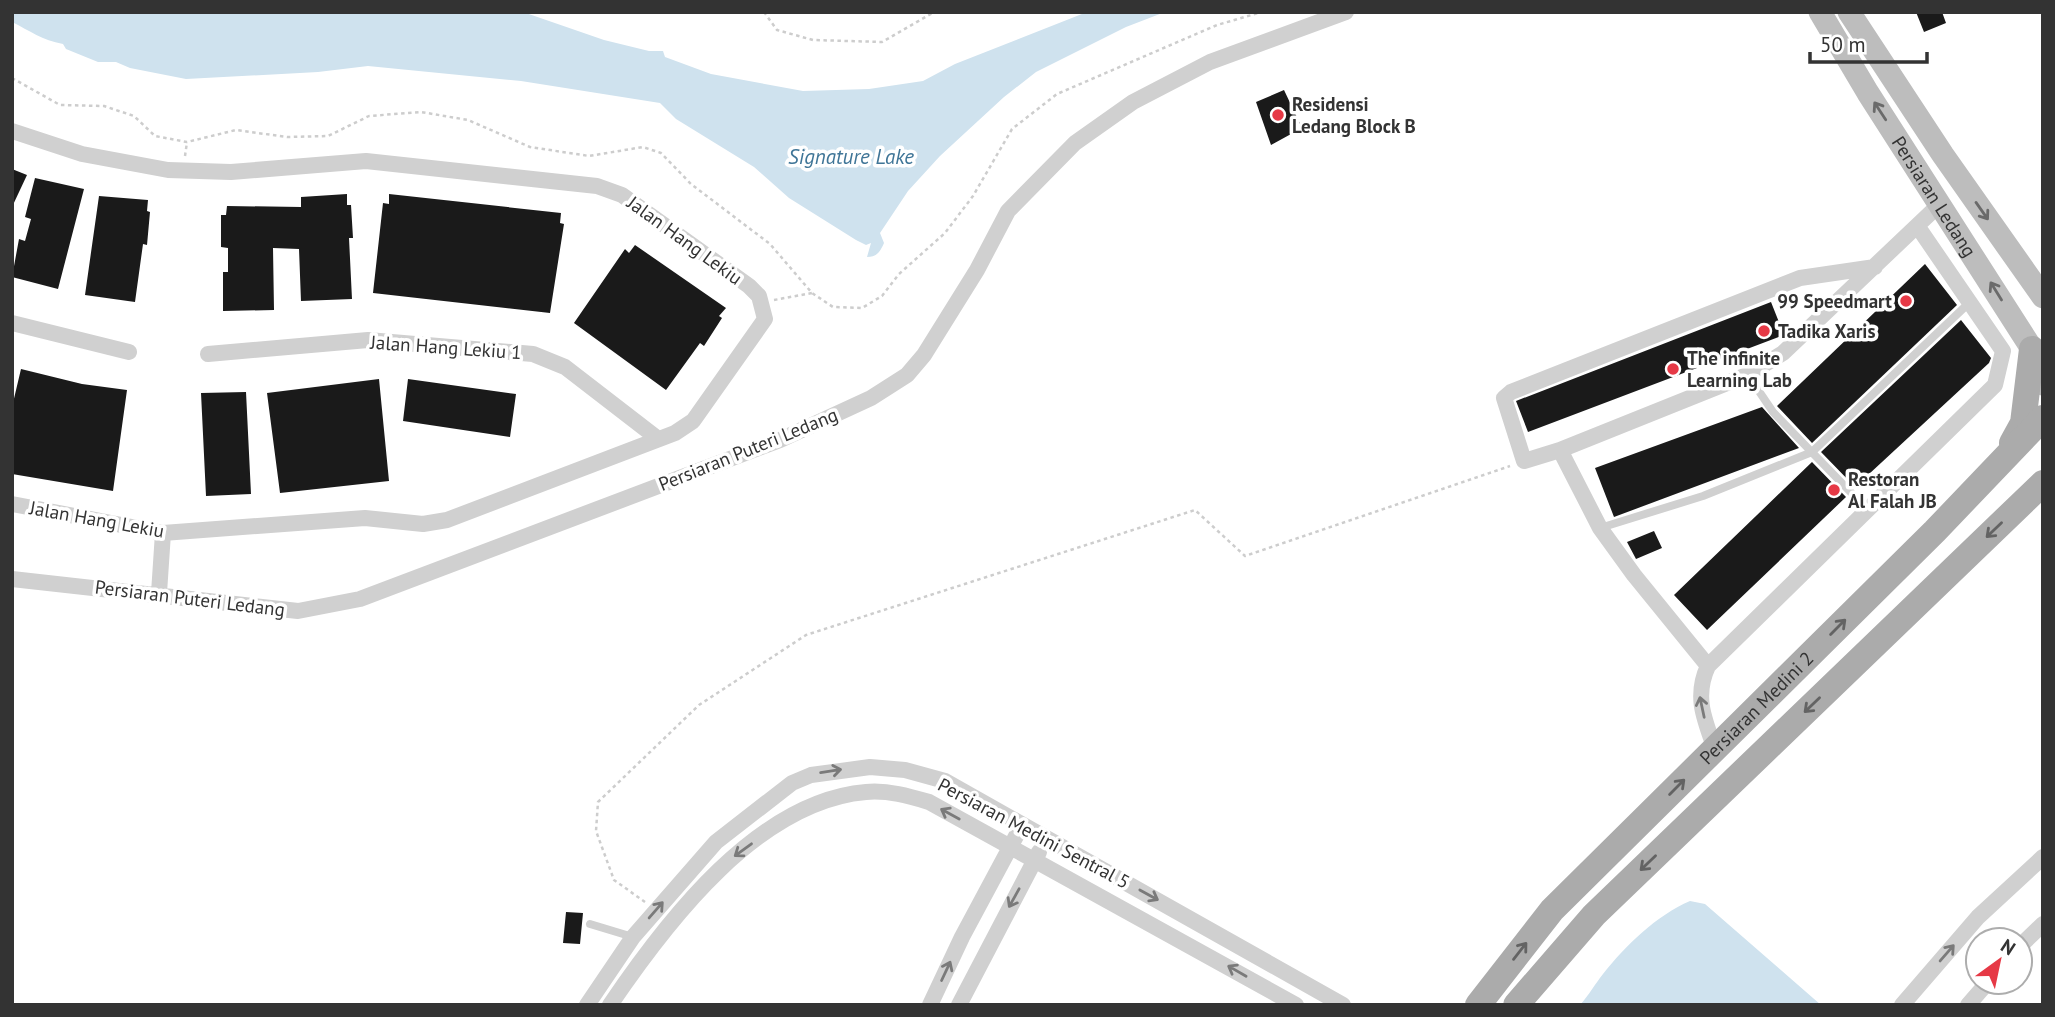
<svg xmlns="http://www.w3.org/2000/svg" width="2055" height="1017" font-family="'PT Sans',sans-serif">
  <style>
    .water { fill: #cfe2ee }
    .building { fill: #1a1a1a }
    .lines { fill: none; stroke-linecap: round; stroke-linejoin: round }
    .path { stroke: #cdcdcd; stroke-width: 2.5; stroke-dasharray: 3.5 3.5; stroke-linecap: butt }
    .lane { stroke: #d0d0d0; stroke-width: 8 }
    .street { stroke: #d0d0d0; stroke-width: 16 }
    .secondary { stroke: #bdbdbd; stroke-width: 23 }
    .primary { stroke: #ababab; stroke-width: 26 }
    .oneway { stroke: #6a6a6a }
    .oneway2 { stroke: #636363 }
    .oneway3 { stroke: #7a7a7a }
    .poi-dot { fill: #e63946; stroke: #fff; stroke-width: 2.5 }
    .labels { text-anchor: middle; dominant-baseline: central; stroke-width: 7; stroke-linejoin: round; paint-order: stroke }
    .poi-label { font-size: 19px; font-weight: bold; fill: #333; stroke: #fff; text-anchor: start }
    .street-label { font-size: 19px; fill: #333; stroke: #fff }
    .water-label { font-size: 21px; font-style: italic; fill: #3f7597; stroke: #fff }
  </style>
  <rect width="100%" height="100%" fill="#fff"/>
  <path class="water" d="M 12,12 L 523,12 L 604,40 L 649,51 L 663,51 L 665,57 L 711,74 L 803,91 L 869,89 L 923,81 L 955,64 L 1087,12 L 1165,12 L 1126,27 L 1036,72 L 1004,97 L 940,156 L 908,191 L 880,233 L 884,243 C 880,252 877,257 867,257 L 871,243 L 866,245 L 856,240 L 789,198 L 754,167 L 676,119 L 660,103 L 521,81 L 368,66 L 318,72 L 186,79 L 130,68 L 116,62 L 98,62 L 66,49 L 63,44 C 42,40 30,31 12,22 Z
    M 1690,901 L 1705,904 L 1821,1005 L 1580,1005 C 1589,995 1595,984 1603,974 C 1625,946 1657,915 1690,901 Z"/>
  <path class="building" d="M 1916,12 L 1942,12 L 1946,23 L 1924,32 Z
    M 1284,90 L 1302,128 L 1271,145 L 1256,102 Z
    M 12,169 L 27,175 L 12,207 Z
    M 35,178 L 84,189 L 58,289 L 12,277 L 19,239 L 25,241 L 31,219 L 25,217 Z
    M 347,194 L 347,205 L 351,205 L 353,238 L 349,238 L 352,299 L 301,301 L 299,249 L 273,248 L 274,310 L 223,311 L 223,272 L 228,272 L 228,248 L 221,247 L 221,215 L 226,215 L 227,206 L 301,207 L 301,197 Z
    M 389,194 L 561,213 L 560,223 L 564,224 L 550,313 L 373,293 L 383,203 L 389,204 Z
    M 99,196 L 148,200 L 147,211 L 150,212 L 147,245 L 143,244 L 135,302 L 85,295 Z
    M 635,245 L 726,308 L 719,316 L 722,318 L 704,346 L 700,343 L 666,390 L 574,323 L 625,249 L 629,253 Z
    M 1925,264 L 1957,305 L 1812,443 L 1777,406 Z
    M 1771,302 L 1784,335 L 1528,432 L 1516,401 Z
    M 1961,320 L 1991,358 L 1989,363 L 1855,487 L 1821,452 Z
    M 21,369 L 82,384 L 127,390 L 113,491 L 12,474 L 12,407 Z
    M 379,379 L 389,481 L 280,493 L 267,393 Z
    M 408,379 L 516,394 L 510,437 L 403,421 Z
    M 246,392 L 251,494 L 206,496 L 201,393 Z
    M 1762,407 L 1799,448 L 1614,517 L 1595,468 Z
    M 1812,462 L 1846,497 L 1707,630 L 1674,595 Z
    M 1654,531 L 1662,548 L 1636,559 L 1627,542 Z
    M 566,912 L 583,913 L 580,944 L 563,943 Z"/>
  <g class="lines">
    <path class="path" d="M 764,12 L 777,30 L 813,40 L 882,42 L 934,12
      M 12,78 L 60,105 L 104,106 L 134,116 L 155,136 L 187,142 L 236,130 L 287,137 L 328,136 L 369,116 L 421,112 L 468,120 L 530,147 L 589,156 L 643,147 L 661,153 L 691,184 L 770,244 L 812,293 L 833,307 L 862,308 L 882,296 L 899,274 L 945,233 L 973,196 L 1012,129 L 1057,94 L 1217,25 L 1262,12
      M 185,156 L 187,142
      M 774,300 L 812,293
      M 645,902 L 614,880 L 596,831 L 598,802 L 699,705 L 806,635 L 1195,510 L 1245,556 L 1510,466"/>
    <path class="lane" d="M 1748,375 L 1773,412 L 1866,508
      M 1600,528 L 1703,496 L 1812,452 L 1970,302
      M 590,924 L 633,937"/>
    <path class="street" d="M 12,131 L 82,154 L 168,170 L 231,172 L 366,161 L 597,186 L 622,195 L 749,286 L 759,296 L 765,319 L 693,421 L 675,433 L 447,520 L 423,524 L 365,518 L 163,533 L 12,504
      M 1875,267 L 1800,278 L 1511,392 L 1504,398 L 1524,461 L 1560,450 L 1747,375 L 1783,353 L 1941,203
      M 12,323 L 129,352
      M 208,354 L 368,340 L 533,354 L 565,367 L 657,438
      M 1560,450 L 1600,528 L 1634,575 L 1708,666
      M 12,579 L 298,611 L 360,599 L 780,440 L 871,398 L 907,375 L 924,355 L 977,270 L 1008,211 L 1075,143 L 1133,102 L 1210,62 L 1346,12
      M 159,593 L 163,533
      M 1715,749 C 1704,719 1694,696 1708,666 L 1995,385 L 2003,351 L 1918,227
      M 2020,946 L 2043,924
      M 587,1005 L 633,937 L 716,842 L 792,783 L 811,775 L 870,767 L 905,770 L 945,781 L 1343,1005
      M 610,1005 C 667,921 758,801 866,792 C 888,790 909,796 929,802 L 1296,1005
      M 930,1005 L 962,937 L 1022,825
      M 959,1005 L 1039,852
      M 1902,1005 L 1978,917 L 2043,857
      M 1968,1005 L 1988,982"/>
    <g class="secondary">
      <path id="s1" d="M 1820,12 L 1868,93 L 2032,349 L 2043,384"/>
      <path d="M 1849,12 L 1943,155 L 2043,297"/>
    </g>
    <g class="primary">
      <path d="M 2012,443 L 2023,423 L 2032,349"/>
      <path id="s2" d="M 1478,1005 L 1552,910 L 1935,531 L 2043,418"/>
      <path d="M 1516,1005 L 1594,915 L 2043,483"/>
    </g>
  </g>
  <defs><path id="oneway-shaft" d="M-6 0H5M1.5-3L5.5 0L1.5 3" fill="none" stroke-width="1.6" stroke-linecap="round" stroke-linejoin="round" transform="scale(1.75)"/></defs>
  <g class="oneway">
    <use href="#oneway-shaft" transform="translate(1880 111) rotate(-123)"/>
    <use href="#oneway-shaft" transform="translate(1982 211) rotate(55)"/>
    <use href="#oneway-shaft" transform="translate(1996 291) rotate(-122)"/>
  </g>
  <g class="oneway2">
    <use href="#oneway-shaft" transform="translate(1994 530) rotate(136)"/>
    <use href="#oneway-shaft" transform="translate(1838 627) rotate(-45)"/>
    <use href="#oneway-shaft" transform="translate(1812 705) rotate(136)"/>
    <use href="#oneway-shaft" transform="translate(1677 787) rotate(-45)"/>
    <use href="#oneway-shaft" transform="translate(1648 863) rotate(136)"/>
    <use href="#oneway-shaft" transform="translate(1520 951) rotate(-52)"/>
  </g>
  <g class="oneway3">
    <use href="#oneway-shaft" transform="translate(1702 707) rotate(-102)"/>
    <use href="#oneway-shaft" transform="translate(831 771) rotate(-9)"/>
    <use href="#oneway-shaft" transform="translate(950 814) rotate(-151)"/>
    <use href="#oneway-shaft" transform="translate(743 850) rotate(144)"/>
    <use href="#oneway-shaft" transform="translate(1149 895) rotate(29)"/>
    <use href="#oneway-shaft" transform="translate(1014 898) rotate(119)"/>
    <use href="#oneway-shaft" transform="translate(656 910) rotate(-49)"/>
    <use href="#oneway-shaft" transform="translate(1947 953) rotate(-49)"/>
    <use href="#oneway-shaft" transform="translate(946 971) rotate(-65)"/>
    <use href="#oneway-shaft" transform="translate(1237 971) rotate(-150)"/>
  </g>
  <g class="poi-dot">
    <circle cx="1278" cy="115" r="7"/>
    <circle cx="1906" cy="301" r="7"/>
    <circle cx="1764" cy="331" r="7"/>
    <circle cx="1673" cy="369" r="7"/>
    <circle cx="1834" cy="490" r="7"/>
  </g>
  <g class="labels">
    <g class="poi-label">
      <text x="1292" y="104">Residensi<tspan x="1292" dy="22">Ledang Block B</tspan></text>
      <text x="1892" y="301" text-anchor="end">99 Speedmart</text>
      <text x="1778" y="331">Tadika Xaris</text>
      <text x="1687" y="358">The infinite<tspan x="1687" dy="22">Learning Lab</tspan></text>
      <text x="1848" y="479">Restoran<tspan x="1848" dy="22">Al Falah JB</tspan></text>
    </g>
    <g class="street-label">
      <text stroke="none"><textPath href="#s1" startOffset="217">Persiaran Ledang</textPath></text>
      <text transform="translate(685 240) rotate(36)">Jalan Hang Lekiu</text>
      <text transform="translate(446 347) rotate(4)">Jalan Hang Lekiu 1</text>
      <text transform="translate(748 449) rotate(-22)">Persiaran Puteri Ledang</text>
      <text transform="translate(97 519) rotate(10)">Jalan Hang Lekiu</text>
      <text transform="translate(190 598) rotate(7)">Persiaran Puteri Ledang</text>
      <text stroke="none"><textPath href="#s2" startOffset="408">Persiaran Medini 2</textPath></text>
      <text transform="translate(1034 833) rotate(28)">Persiaran Medini Sentral 5</text>
    </g>
    <g class="water-label">
      <text x="851" y="156">Signature Lake</text>
    </g>
  </g>
  <rect width="2055" height="1017" fill="none" stroke="#333333" stroke-width="28"/>
  <g transform="translate(1999 961) rotate(33)"><circle r="33" fill="#ffffff" stroke="#adadad" stroke-width="2"/>
  <path d="M0-5L12 26L0 18L-12 26Z" fill="#e63946"/>
  <text y="-10" font-size="19" font-weight="bold" text-anchor="middle" fill="#333333">N</text>
  </g>
  <path d="M1810 52v10h117v-10" fill="none" stroke="#333333" stroke-width="3.5"/>
  <text x="1820" y="52" font-size="21" fill="#333333" stroke="#ffffff" stroke-width="5" paint-order="stroke">50 m</text>
</svg>
